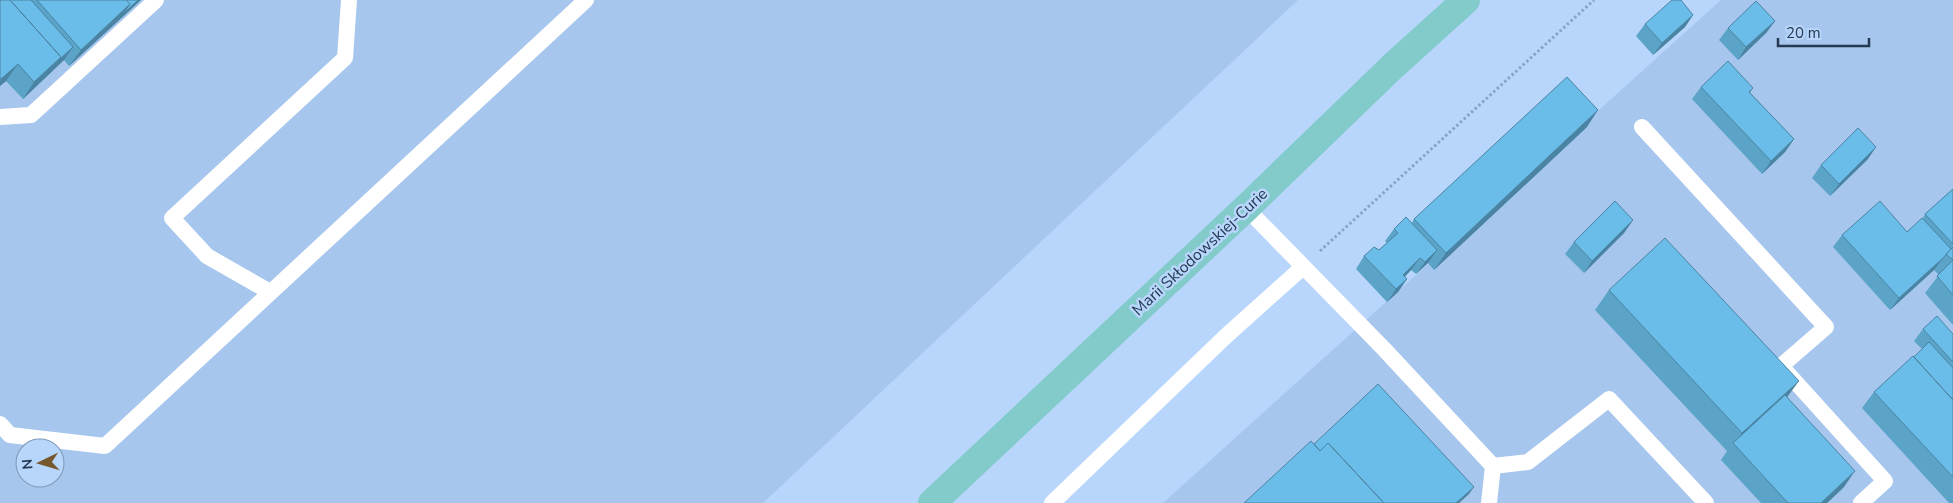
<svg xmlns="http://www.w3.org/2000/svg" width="1953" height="503" font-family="'Nunito Sans',sans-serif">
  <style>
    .built { fill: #a6c6ed; fill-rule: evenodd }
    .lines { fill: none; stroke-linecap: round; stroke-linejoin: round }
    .path { stroke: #88a4c4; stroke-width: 3; stroke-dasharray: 2.5 2.5; stroke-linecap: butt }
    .lane { stroke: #fff; stroke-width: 16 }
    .primary { stroke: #82cbca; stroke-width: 28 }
    .wall { fill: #5ca3c8 }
    .shaded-wall { fill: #4b84a3 }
    .building { fill: #6bbde9; stroke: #4b84a3 }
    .labels { text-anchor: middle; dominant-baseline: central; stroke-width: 5; stroke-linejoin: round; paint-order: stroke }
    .street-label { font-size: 16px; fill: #253a52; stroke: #b8d6fb }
  </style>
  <rect width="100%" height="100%" fill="#b8d6fb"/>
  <path class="built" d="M 0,0 L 1298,0 L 763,503 L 0,503 ZM 25,448 L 55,448 L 55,478 L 25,478 Z
    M 1721,0 L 1953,0 L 1953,503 L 1163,503 Z"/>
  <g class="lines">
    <path class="path" d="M 1320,251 L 1594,0"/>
    <path class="lane" d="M 0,117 L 31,115 L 156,0
      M 1642,127 L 1826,327 L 1781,366
      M 1246,208 L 1384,349 L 1493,466 L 1528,462 L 1609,399 L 1706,503
      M 270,292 L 207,256 L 172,218 L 345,58 L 349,0
      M 1782,367 L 1885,481 L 1861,503
      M 0,424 L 10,435 L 105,446 L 586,0
      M 1052,503 L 1226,336 L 1303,267
      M 1489,503 L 1493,466"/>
    <path class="primary" d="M 932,503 L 1246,208 L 1393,66 L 1466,0"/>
  </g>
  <path class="wall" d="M 0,0 L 141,0 L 69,66 L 64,60 L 23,99 L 6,81 L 0,86 Z
    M 1693,15 L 1685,27 L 1653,55 L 1636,36 L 1645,24 Z
    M 1775,21 L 1766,33 L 1738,60 L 1719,40 L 1728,28 Z
    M 1701,87 L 1753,88 L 1750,93 L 1794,139 L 1785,152 L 1762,174 L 1692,99 Z
    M 1587,127 L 1434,270 L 1428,263 L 1416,274 L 1411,270 L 1405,277 L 1407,279 L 1398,292 L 1387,302 L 1356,269 L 1364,256 L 1379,250 L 1387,243 L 1385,241 L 1394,229 L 1412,223 L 1414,219 Z
    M 1868,159 L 1830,196 L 1812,178 L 1821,165 Z
    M 1953,189 L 1953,325 L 1925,293 L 1939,275 L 1934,270 L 1890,310 L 1833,247 L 1842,235 L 1907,232 L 1923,218 L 1925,214 Z
    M 1633,220 L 1624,233 L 1584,273 L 1565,254 L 1574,242 Z
    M 1609,290 L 1787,397 L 1844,487 L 1827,503 L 1761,503 L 1721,460 L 1727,451 L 1595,310 Z
    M 1923,329 L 1953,334 L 1953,503 L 1949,503 L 1862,408 L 1874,392 L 1922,349 L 1914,341 Z"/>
  <path class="shaded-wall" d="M 138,0 L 141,0 L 69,66 L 81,50 L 130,4 Z
    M 1693,15 L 1685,27 L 1653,55 L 1662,43 Z
    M 1775,21 L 1766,33 L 1738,60 L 1746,47 Z
    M 73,47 L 64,60 L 23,99 L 34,82 L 61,57 Z
    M 18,64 L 6,81 L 0,86 L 0,81 L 1,79 Z
    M 1598,110 L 1587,127 L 1434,270 L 1446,253 Z
    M 1794,139 L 1785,152 L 1762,174 L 1771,161 Z
    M 1876,147 L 1868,159 L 1830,196 L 1839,184 Z
    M 1633,220 L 1624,233 L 1584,273 L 1592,261 Z
    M 1437,250 L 1428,263 L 1416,274 L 1425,262 Z
    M 1420,258 L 1411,270 L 1394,287 L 1403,275 Z
    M 1943,258 L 1934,270 L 1890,310 L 1899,298 Z
    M 1407,279 L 1398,292 L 1387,302 L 1396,289 Z
    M 1799,381 L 1785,400 L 1734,445 L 1742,433 Z
    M 1855,471 L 1844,487 L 1827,503 L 1821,503 Z
    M 1474,487 L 1469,494 L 1459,503 L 1456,503 Z"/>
  <path class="building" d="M 0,0 L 10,0 L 61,57 L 34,82 L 18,64 L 1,79 L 0,78 Z
    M 10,0 L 31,0 L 73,47 L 58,61 L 61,57 Z
    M 37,0 L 126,0 L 130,4 L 81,50 Z
    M 126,0 L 138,0 L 123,14 L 130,4 Z
    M 1672,0 L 1681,0 L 1693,15 L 1662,43 L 1645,24 Z
    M 1756,1 L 1775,21 L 1746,47 L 1728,28 Z
    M 1728,61 L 1753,88 L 1749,92 L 1794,139 L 1771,161 L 1701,87 Z
    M 1567,77 L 1598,110 L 1446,253 L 1414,219 Z
    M 1858,128 L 1876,147 L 1839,184 L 1821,165 Z
    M 1953,189 L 1953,244 L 1925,214 Z
    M 1615,201 L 1633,220 L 1592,261 L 1574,242 Z
    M 1880,201 L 1907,232 L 1922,218 L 1951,249 L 1943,258 L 1899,298 L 1842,235 Z
    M 1406,217 L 1437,250 L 1425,262 L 1420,258 L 1403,275 L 1407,279 L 1396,289 L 1364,256 L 1374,247 L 1379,250 L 1398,233 L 1394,229 Z
    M 1665,238 L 1799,381 L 1742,433 L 1609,290 Z
    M 1953,247 L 1953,295 L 1937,276 L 1953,260 L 1946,254 Z
    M 1937,316 L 1953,334 L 1953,362 L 1923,329 Z
    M 1929,342 L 1953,368 L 1953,400 L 1914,357 Z
    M 1913,356 L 1953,400 L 1953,477 L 1874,392 Z
    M 1378,384 L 1474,487 L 1456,503 L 1384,503 L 1328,443 L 1320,451 L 1314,444 Z
    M 1785,395 L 1855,471 L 1821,503 L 1788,503 L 1733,443 Z
    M 1311,441 L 1320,451 L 1328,443 L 1384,503 L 1244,503 Z"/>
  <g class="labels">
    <g class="street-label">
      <text transform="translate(1200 252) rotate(-43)">Marii Skłodowskiej-Curie</text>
    </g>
  </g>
  <g transform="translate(40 463) rotate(265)"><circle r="24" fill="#b8d6fb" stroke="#7d98b7"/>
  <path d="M0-4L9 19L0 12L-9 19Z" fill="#77582e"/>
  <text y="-8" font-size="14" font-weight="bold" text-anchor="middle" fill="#253a52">N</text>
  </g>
  <path d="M1778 38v8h91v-8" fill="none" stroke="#253a52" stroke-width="2.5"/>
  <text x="1786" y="38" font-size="15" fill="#253a52" stroke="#b8d6fb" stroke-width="4" paint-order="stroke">20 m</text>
</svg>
